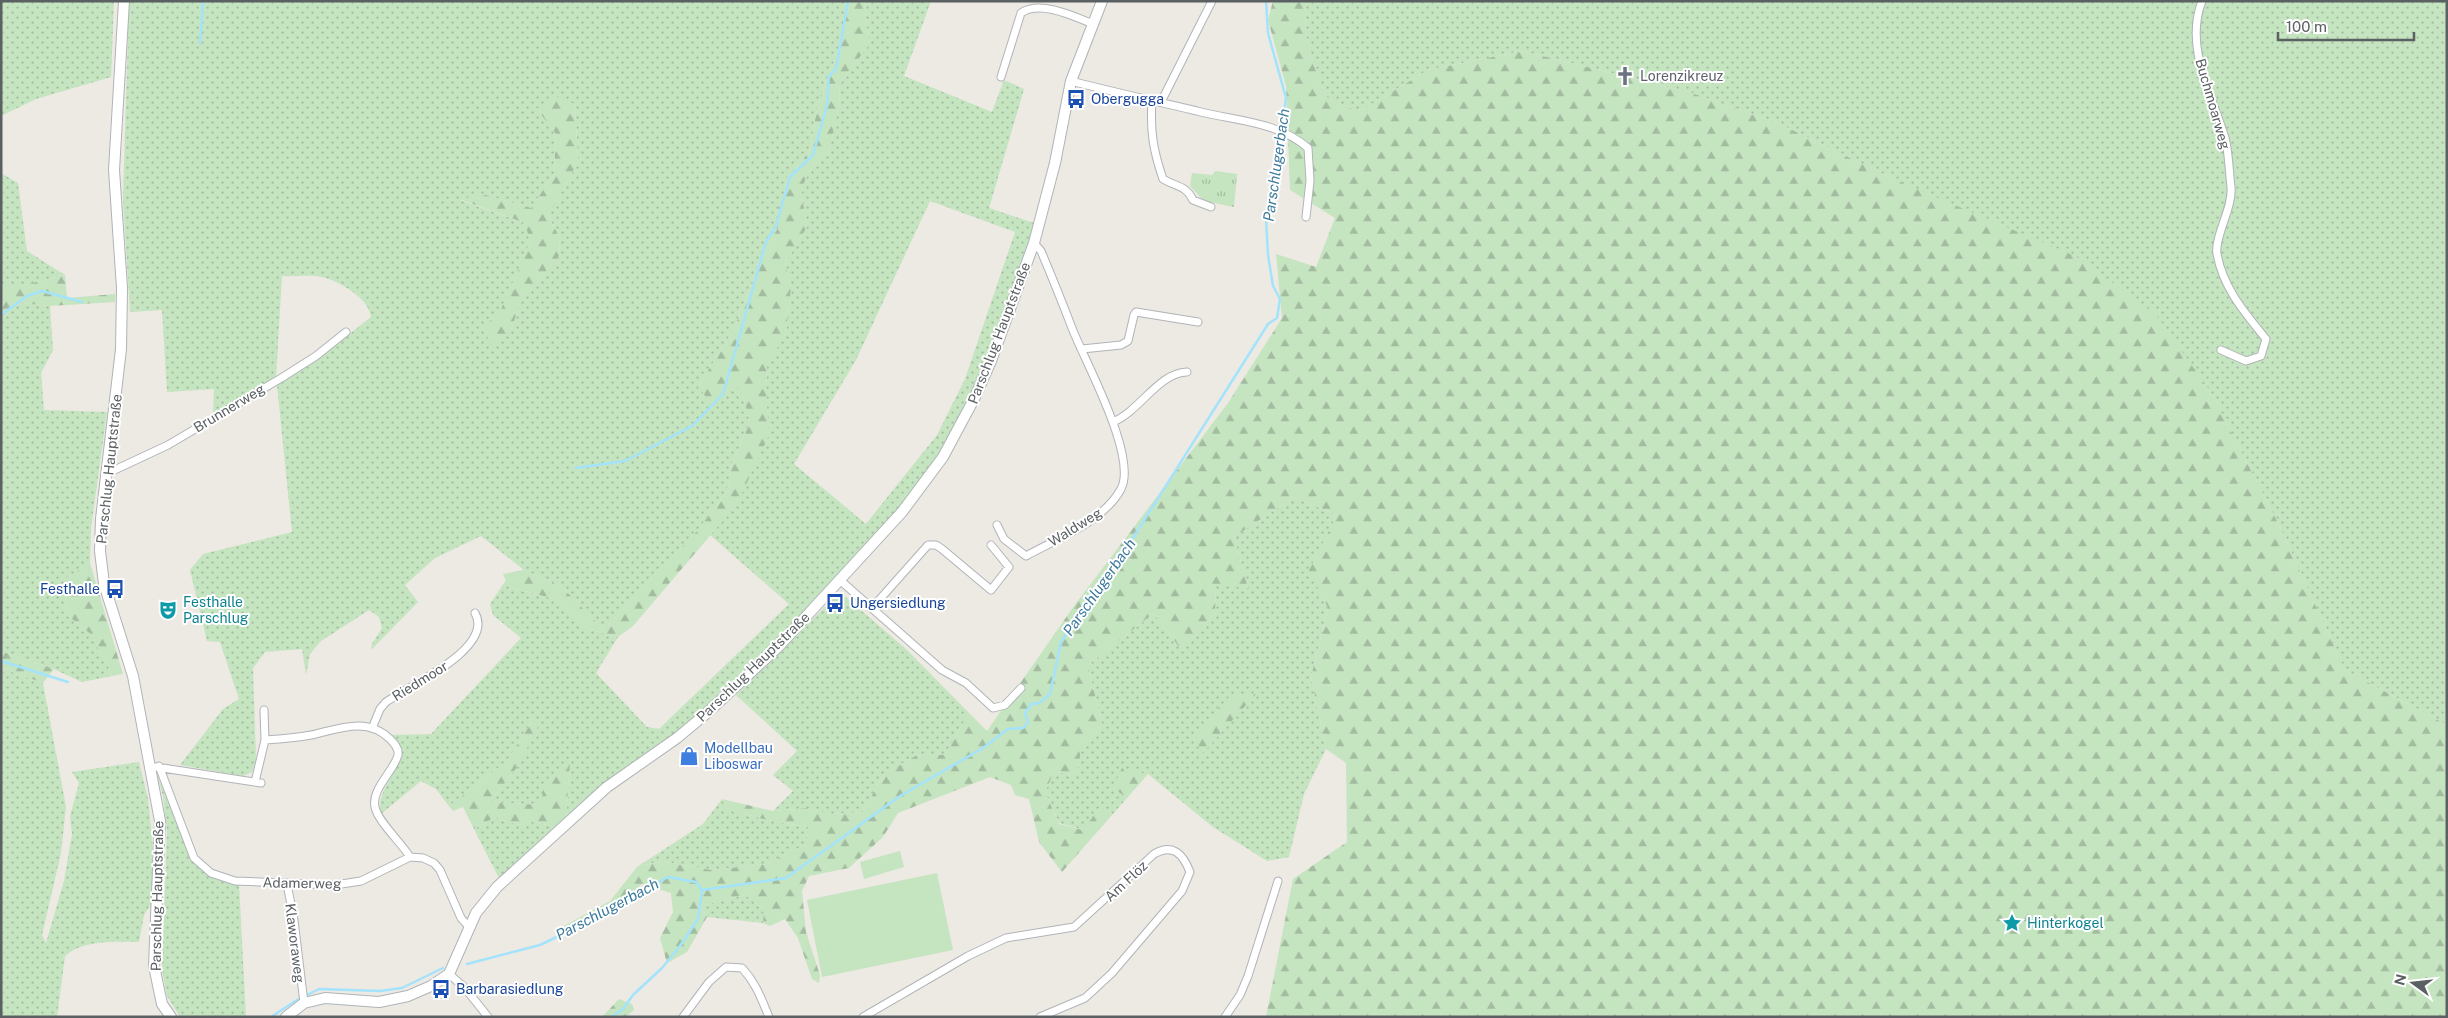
<svg xmlns="http://www.w3.org/2000/svg" width="2448" height="1018" font-family="'Public Sans',sans-serif">
  <style>
    .grass { fill: url(#grass-dots); fill-rule: evenodd }
    .forest { fill: url(#forest-firs) }
    .park { fill: url(#park-tufts) }
    .garden { fill: #c5e4c0 }
    .lines { fill: none; stroke-linecap: round; stroke-linejoin: round }
    .stream { stroke: #a4e3fc; stroke-width: 2.5 }
    .street-casing { stroke: #b0b4b8; stroke-width: 9 }
    .secondary-casing { stroke: #afb4b8; stroke-width: 12 }
    .street { stroke: #fff; stroke-width: 7 }
    .secondary { stroke: #fff; stroke-width: 10 }
    .labels { text-anchor: middle; dominant-baseline: central; stroke-width: 4; stroke-linejoin: round; paint-order: stroke }
    .worship-label { font-size: 14px; fill: #5b616d; stroke: #fff; text-anchor: start }
    .transit-label { font-size: 14px; fill: #164399; stroke: #fff; text-anchor: start }
    .street-label { font-size: 14px; fill: #5b6063; stroke: #fff }
    .culture-label { font-size: 14px; fill: #0d838f; stroke: #fff; text-anchor: start }
    .shop-label { font-size: 14px; fill: #366cbe; stroke: #fff; text-anchor: start }
    .water-label { font-size: 15px; font-style: italic; fill: #3c7a9c; stroke: #fff }
  </style>
  <defs>
    <pattern id="grass-dots" width="8" height="8" patternUnits="userSpaceOnUse" patternTransform="scale(1.25)"><rect width="8" height="8" fill="#c5e4c0"/><path d="M2 2h.1M6 6h.1" fill="none" stroke="#a3bca0" stroke-width="1.8" stroke-linecap="round"/></pattern>
    <pattern id="forest-firs" width="22" height="20" patternUnits="userSpaceOnUse" patternTransform="scale(1.25)"><rect width="22" height="20" fill="#c5e4c0"/><path d="M5 1l3.5 6h-7zM16 11l3.5 6h-7z" fill="#a3bca0"/></pattern>
    <pattern id="park-tufts" width="24" height="20" patternUnits="userSpaceOnUse" patternTransform="scale(1.25)"><rect width="24" height="20" fill="#c5e4c0"/><path d="M3 7l-1-3M5 7V3M7 7l1-3M15 17l-1-3M17 17v-4M19 17l1-3" fill="none" stroke="#a3bca0"/></pattern>
  </defs>
  <rect width="100%" height="100%" fill="#ede9e3"/>
  <path class="grass" d="M 1,1 L 114,1 L 111,77 L 36,99 L 1,116 Z
    M 129,1 L 850,1 L 836,57 L 818,102 L 810,151 L 786,179 L 784,199 L 778,209 L 778,228 L 761,257 L 734,329 L 698,387 L 735,386 L 742,392 L 750,422 L 731,466 L 727,491 L 698,530 L 622,609 L 608,627 L 598,624 L 562,587 L 524,570 L 481,536 L 435,558 L 405,585 L 418,602 L 371,650 L 372,644 L 382,628 L 379,617 L 369,610 L 321,641 L 310,654 L 306,675 L 302,649 L 265,652 L 253,668 L 256,760 L 252,772 L 243,776 L 180,765 L 223,709 L 239,699 L 220,642 L 207,641 L 190,570 L 203,554 L 292,532 L 277,385 L 318,359 L 371,317 C 369,298 339,281 322,277 C 310,274 295,277 282,276 L 276,377 L 213,416 L 214,389 L 167,392 L 162,310 L 130,312 L 123,200 ZM 575,104 L 578,162 L 548,216 L 560,238 L 559,256 L 520,302 L 511,331 L 484,327 L 500,313 L 530,242 L 525,223 L 460,200 L 486,195 L 531,208 L 554,174 L 556,134 L 537,109 Z
    M 864,1 L 931,1 L 904,76 L 992,112 L 1004,80 L 1024,89 L 989,208 L 1034,223 L 1019,273 L 986,363 L 945,447 L 919,484 L 876,536 L 738,680 L 694,720 L 652,750 L 566,819 L 570,763 L 541,805 L 490,802 L 518,766 L 532,721 L 507,761 L 449,806 L 436,789 L 421,781 L 381,814 C 373,783 420,759 391,735 L 431,734 L 521,638 L 493,615 L 490,604 L 506,580 L 509,587 L 555,599 L 588,629 L 618,637 L 596,673 L 647,727 L 659,729 L 789,604 L 710,535 L 737,504 L 766,389 L 767,364 L 786,333 L 791,288 L 785,263 L 807,227 L 801,190 L 809,171 L 829,151 L 839,105 L 840,83 L 869,45 ZM 930,201 L 1015,232 L 965,379 L 937,435 L 866,524 L 794,464 L 856,360 Z
    M 1306,1 L 2447,1 L 2447,725 L 2345,670 L 2279,525 L 2210,391 L 1893,179 L 1784,126 L 1692,93 L 1522,51 L 1428,70 L 1359,112 L 1326,97 C 1313,64 1302,38 1306,1 Z
    M 1,173 L 18,183 L 27,251 L 65,275 L 20,286 L 1,286 Z
    M 21,303 L 50,306 L 53,350 L 41,373 L 44,410 L 107,412 L 91,528 L 90,563 L 65,579 L 66,614 L 93,636 L 100,654 L 106,660 L 112,676 L 82,682 L 54,669 L 1,651 L 1,319 Z
    M 1294,497 L 1337,515 L 1310,570 L 1328,608 L 1311,677 L 1326,749 L 1304,794 L 1289,857 L 1267,861 L 1213,827 L 1148,774 L 1113,788 L 1127,798 L 1113,814 L 1100,807 L 1084,830 L 1059,823 L 1045,792 L 1054,772 L 1077,774 L 1081,751 L 1102,725 L 1088,665 L 1154,613 L 1182,651 L 1215,613 L 1216,584 L 1248,588 L 1234,537 Z
    M 840,592 L 907,650 L 969,713 L 945,755 L 917,755 L 884,774 L 863,812 L 829,814 L 808,808 L 773,811 L 793,791 L 773,775 L 797,751 L 736,695 Z
    M 1,668 L 43,683 L 66,807 L 61,853 L 42,935 L 46,943 L 64,881 L 72,834 L 70,816 L 79,783 L 72,772 L 139,762 L 148,799 L 153,847 L 153,901 L 144,915 L 139,942 C 114,942 85,939 65,956 L 57,1017 L 1,1017 Z
    M 157,775 L 192,859 L 239,884 L 246,1017 L 180,1017 L 167,996 L 162,970 L 167,832 L 163,796 Z
    M 722,799 L 727,809 L 767,820 L 808,827 L 807,844 L 767,864 L 711,870 L 661,861 L 637,867 L 703,824 Z
    M 495,817 L 518,825 L 536,821 L 555,828 L 500,880 L 474,829 Z
    M 745,895 L 764,909 L 763,923 L 707,917 L 700,906 Z"/>
  <path class="forest" d="M 850,1 L 864,1 L 869,45 L 840,83 L 839,105 L 829,151 L 809,171 L 801,190 L 807,227 L 785,263 L 791,288 L 786,333 L 767,365 L 766,389 L 769,435 L 737,504 L 633,626 L 618,637 L 588,629 L 555,599 L 509,587 L 503,574 L 524,570 L 562,587 L 598,624 L 608,627 L 622,609 L 698,530 L 727,491 L 731,466 L 750,422 L 742,393 L 735,386 L 714,407 L 698,387 L 734,329 L 761,257 L 778,228 L 778,209 L 784,198 L 786,179 L 810,151 L 818,102 L 836,57 Z
    M 1273,1 L 1306,1 C 1302,38 1313,64 1326,97 L 1359,112 L 1428,70 L 1522,51 L 1692,93 L 1784,126 L 1893,179 L 2075,256 L 2154,312 L 2210,391 L 2279,525 L 2345,670 L 2447,725 L 2447,1017 L 1266,1017 L 1293,879 L 1347,842 L 1346,763 L 1326,749 L 1311,677 L 1328,608 L 1309,570 L 1337,515 L 1294,497 L 1234,537 L 1248,588 L 1216,585 L 1215,613 L 1182,651 L 1154,613 L 1088,665 L 1102,725 L 1081,751 L 1077,774 L 1054,772 L 1045,792 L 1059,824 L 1083,830 L 1100,807 L 1113,814 L 1062,872 L 1039,842 L 1029,799 L 1015,795 L 1011,785 L 990,777 L 898,813 L 883,837 L 849,868 L 809,876 L 802,891 L 806,932 L 820,975 L 819,983 L 812,979 L 798,938 L 785,919 L 770,926 L 763,923 L 764,909 L 745,895 L 700,906 L 707,917 L 687,952 L 667,963 L 660,938 L 673,912 L 671,893 L 642,884 L 611,911 L 564,935 L 562,927 L 610,901 L 637,867 L 661,861 L 711,870 L 767,864 L 807,844 L 808,827 L 767,820 L 727,809 L 722,799 L 773,811 L 808,808 L 830,814 L 863,812 L 884,774 L 917,755 L 945,755 L 969,713 L 987,731 L 1074,606 L 1228,403 L 1282,318 L 1276,254 L 1316,267 L 1335,218 L 1290,190 L 1286,86 L 1268,20 Z
    M 552,95 L 575,104 L 578,162 L 548,216 L 560,238 L 559,256 L 520,302 L 511,331 L 491,345 L 483,327 L 500,312 L 530,242 L 525,223 L 459,199 L 486,195 L 531,208 L 554,174 L 556,134 L 537,109 Z
    M 65,275 L 67,298 L 115,294 L 115,302 L 50,306 L 21,303 L 1,319 L 1,286 L 20,286 Z
    M 90,563 L 123,674 L 112,676 L 106,660 L 100,654 L 93,636 L 66,614 L 65,579 Z
    M 1,651 L 54,669 L 43,683 L 1,668 Z
    M 1256,694 L 1201,755 L 1196,734 L 1229,697 Z
    M 532,721 L 540,723 L 518,766 L 490,802 L 541,805 L 544,783 L 570,763 L 566,819 L 555,828 L 536,821 L 518,825 L 495,817 L 474,829 L 463,807 L 453,811 L 449,806 L 507,761 Z
    M 1122,768 L 1148,774 L 1127,798 L 1113,788 Z
    M 619,999 L 632,1004 L 634,1010 L 626,1017 L 602,1017 Z"/>
  <path class="park" d="M 1215,171 L 1237,174 L 1234,207 L 1204,201 L 1190,186 L 1192,173 L 1212,175 Z"/>
  <path class="garden" d="M 900,851 L 904,867 L 864,879 L 860,862 Z
    M 937,873 L 953,950 L 822,977 L 807,900 Z"/>
  <g class="lines">
    <path class="stream" d="M 200,43 L 203,1
      M 1,315 L 27,296 L 42,291 L 82,302
      M 576,468 L 625,461 L 692,426 L 723,394 L 766,242 L 776,226 L 790,177 L 813,155 L 827,105 L 829,76 L 836,69 L 848,1
      M 1,661 L 68,682
      M 467,964 L 540,945 L 586,923 L 668,877 L 696,882 L 702,890 L 786,878 L 900,796 L 983,748 L 1008,729 L 1023,728 L 1028,722 L 1025,713 L 1031,704 L 1039,703 L 1050,694 L 1061,642 L 1092,593 L 1131,541 L 1268,324 L 1277,318 L 1280,299 L 1273,286 L 1268,255 L 1266,219 L 1272,195 L 1286,98 L 1268,33 L 1266,1
      M 271,1017 L 297,1000 L 319,989 L 380,991 L 402,988 L 443,968
      M 612,1017 L 623,1009 L 633,995 L 662,968 L 680,946 L 698,919 L 702,890"/>
    <g class="street-casing">
      <path id="street" d="M 2202,1 C 2184,47 2212,95 2225,138 C 2229,153 2229,171 2231,187 C 2233,208 2214,237 2217,254 C 2223,288 2245,313 2266,339 L 2261,356 L 2246,361 L 2221,350
        M 1001,77 L 1021,13 C 1040,0 1073,16 1093,24
        M 1071,81 C 1113,92 1155,101 1197,111 C 1235,121 1277,121 1308,148 L 1310,181 L 1306,217
        M 1152,100 C 1150,131 1153,150 1163,179 C 1176,187 1186,185 1193,200 L 1211,207
        M 1161,102 L 1212,1
        M 1082,349 L 1121,345 L 1128,341 L 1134,315 L 1136,312 L 1198,322
        M 1113,422 C 1141,410 1158,373 1187,372
        M 106,474 L 168,445 L 283,377 L 316,356 L 346,332
        M 997,525 L 1004,539 L 1026,556 C 1058,538 1103,522 1121,489 C 1138,456 1085,362 1072,328 C 1062,302 1052,277 1041,251 L 1034,243
        M 841,581 L 942,670 L 966,683 L 993,708 L 1005,705 L 1021,688
        M 872,608 L 928,545 L 936,545 L 942,549 L 991,590 L 1009,567 L 991,545
        M 373,726 L 380,709 L 386,702 C 409,686 495,648 475,613
        M 265,740 C 280,739 295,738 311,735 C 338,729 367,716 390,739 C 394,743 399,748 398,755 C 394,771 371,789 375,807 C 378,822 401,842 410,857
        M 159,766 L 194,858 L 211,873 L 235,881 L 335,885 L 361,881 L 410,857 L 423,858 L 434,863 L 440,870 L 461,918 L 469,927
        M 156,767 L 261,783
        M 255,782 L 265,740 L 264,710
        M 287,884 L 294,920 L 304,1003
        M 449,974 L 465,988 L 488,1017
        M 683,1017 L 709,982 L 726,967 L 742,968 C 756,983 761,998 769,1017
        M 863,1017 L 968,956 L 1006,938 L 1074,927 L 1154,854 C 1173,843 1183,854 1190,872 L 1182,891 L 1112,973 L 1085,998 L 1040,1017
        M 1225,1017 L 1240,995 L 1248,976 L 1278,881"/>
    </g>
    <g class="secondary-casing">
      <path id="secondary" d="M 124,1 L 114,170 L 122,288 L 121,349 L 101,519 L 100,551 L 104,584 L 133,676 L 160,821 L 154,966 L 162,1004 L 171,1017
        M 286,1017 L 304,1003 L 325,998 L 379,1002 L 408,996 L 431,986 L 449,974 L 476,913 L 497,887 L 607,787 L 677,738 L 707,713 L 779,646 L 902,512 L 943,457 L 974,399 L 991,361 L 1034,243 L 1055,163 L 1071,81 L 1102,1"/>
    </g>
    <use href="#street" class="street"/>
    <use href="#secondary" class="secondary"/>
  </g>
  <defs>
    <g id="church-bare" transform="scale(1.5)"><path d="M-1.2-6h2.4v3.5h3.3v2.4h-3.3V6h-2.4V-.1h-3.3v-2.4h3.3Z" fill="#6b7280" stroke="#fff" stroke-width="2.5" paint-order="stroke"/></g>
    <g id="bus-bare" transform="scale(1.5)"><path d="M-5-6H5V4H4V6H2V4H-2V6H-4V4H-5ZM-3.5-4V0h7V-4ZM-3.5 1.2v1.5H-2V1.2ZM2 1.2v1.5H3.5V1.2Z" fill="#1a4fb4" stroke="#fff" stroke-width="2.5" paint-order="stroke"/></g>
    <g id="theatre-bare" transform="scale(1.5)"><path d="M-5-5.5Q0-4 5-5.5V0Q5 5 0 6Q-5 5-5 0ZM-3.3-2.5H-1v1.5H-3.3ZM1-2.5H3.3v1.5H1ZM-2.8 1Q0 5.5 2.8 1Z" fill="#0f9aa8" stroke="#fff" stroke-width="2.5" paint-order="stroke"/></g>
    <g id="shop-bare" transform="scale(1.5)"><path d="M-5-2.5h2.3a2.7 3.5 0 0 1 5.4 0H5L5.5 6h-11ZM-1.5-2.5h3a1.5 2.3 0 0 0-3 0Z" fill="#3f7fe0" stroke="#fff" stroke-width="2.5" paint-order="stroke"/></g>
    <g id="sight-bare" transform="scale(1.5)"><path d="M0-6L1.8-2.2L6-1.7L2.9 1.2L3.7 5.4L0 3.3L-3.7 5.4L-2.9 1.2L-6-1.7L-1.8-2.2Z" fill="#0f9aa8" stroke="#fff" stroke-width="2.5" paint-order="stroke"/></g>
  </defs>
  <g fill-rule="evenodd">
    <use href="#church-bare" x="1625" y="76"/>
    <use href="#bus-bare" x="1076" y="99"/>
    <use href="#bus-bare" x="115" y="589"/>
    <use href="#bus-bare" x="835" y="603"/>
    <use href="#theatre-bare" x="168" y="610"/>
    <use href="#shop-bare" x="689" y="756"/>
    <use href="#sight-bare" x="2012" y="923"/>
    <use href="#bus-bare" x="441" y="989"/>
  </g>
  <g class="labels">
    <g class="worship-label">
      <text x="1640" y="76">Lorenzikreuz</text>
    </g>
    <g class="transit-label">
      <text x="1091" y="99">Obergugga</text>
      <text x="100" y="589" text-anchor="end">Festhalle</text>
      <text x="850" y="603">Ungersiedlung</text>
      <text x="456" y="989">Barbarasiedlung</text>
    </g>
    <g class="street-label">
      <text transform="translate(2213 104) rotate(74)">Buchmoarweg</text>
      <text transform="translate(999 333) rotate(-69)">Parschlug Hauptstraße</text>
      <text transform="translate(229 408) rotate(-31)">Brunnerweg</text>
      <text transform="translate(109 469) rotate(-84)">Parschlug Hauptstraße</text>
      <text transform="translate(1075 527) rotate(-32)">Waldweg</text>
      <text transform="translate(753 667) rotate(-44)">Parschlug Hauptstraße</text>
      <text transform="translate(420 681) rotate(-32)">Riedmoor</text>
      <text transform="translate(1126 881) rotate(-43)">Am Flöz</text>
      <text transform="translate(302 883) rotate(1)">Adamerweg</text>
      <text transform="translate(157 896) rotate(-89)">Parschlug Hauptstraße</text>
      <text transform="translate(295 943) rotate(83)">Klaworaweg</text>
    </g>
    <g class="culture-label">
      <text x="183" y="602">Festhalle<tspan x="183" dy="16">Parschlug</tspan></text>
      <text x="2027" y="923">Hinterkogel</text>
    </g>
    <g class="shop-label">
      <text x="704" y="748">Modellbau<tspan x="704" dy="16">Liboswar</tspan></text>
    </g>
    <g class="water-label">
      <text transform="translate(1276 165) rotate(-82)">Parschlugerbach</text>
      <text transform="translate(1099 587) rotate(-55)">Parschlugerbach</text>
      <text transform="translate(607 909) rotate(-28)">Parschlugerbach</text>
    </g>
  </g>
  <rect width="2448" height="1018" fill="none" stroke="#5b6063" stroke-width="5"/>
  <g transform="translate(2413 983) rotate(285)" stroke="#ffffff" stroke-width="4" paint-order="stroke">
  <path d="M0-4L9 19L0 12L-9 19Z" fill="#5b6063"/>
  <text y="-8" font-size="14" font-weight="bold" text-anchor="middle" fill="#5b6063">N</text>
  </g>
  <path d="M2278 32v8h136v-8" fill="none" stroke="#5b6063" stroke-width="2.5"/>
  <text x="2286" y="32" font-size="15" fill="#5b6063" stroke="#ffffff" stroke-width="4" paint-order="stroke">100 m</text>
</svg>
